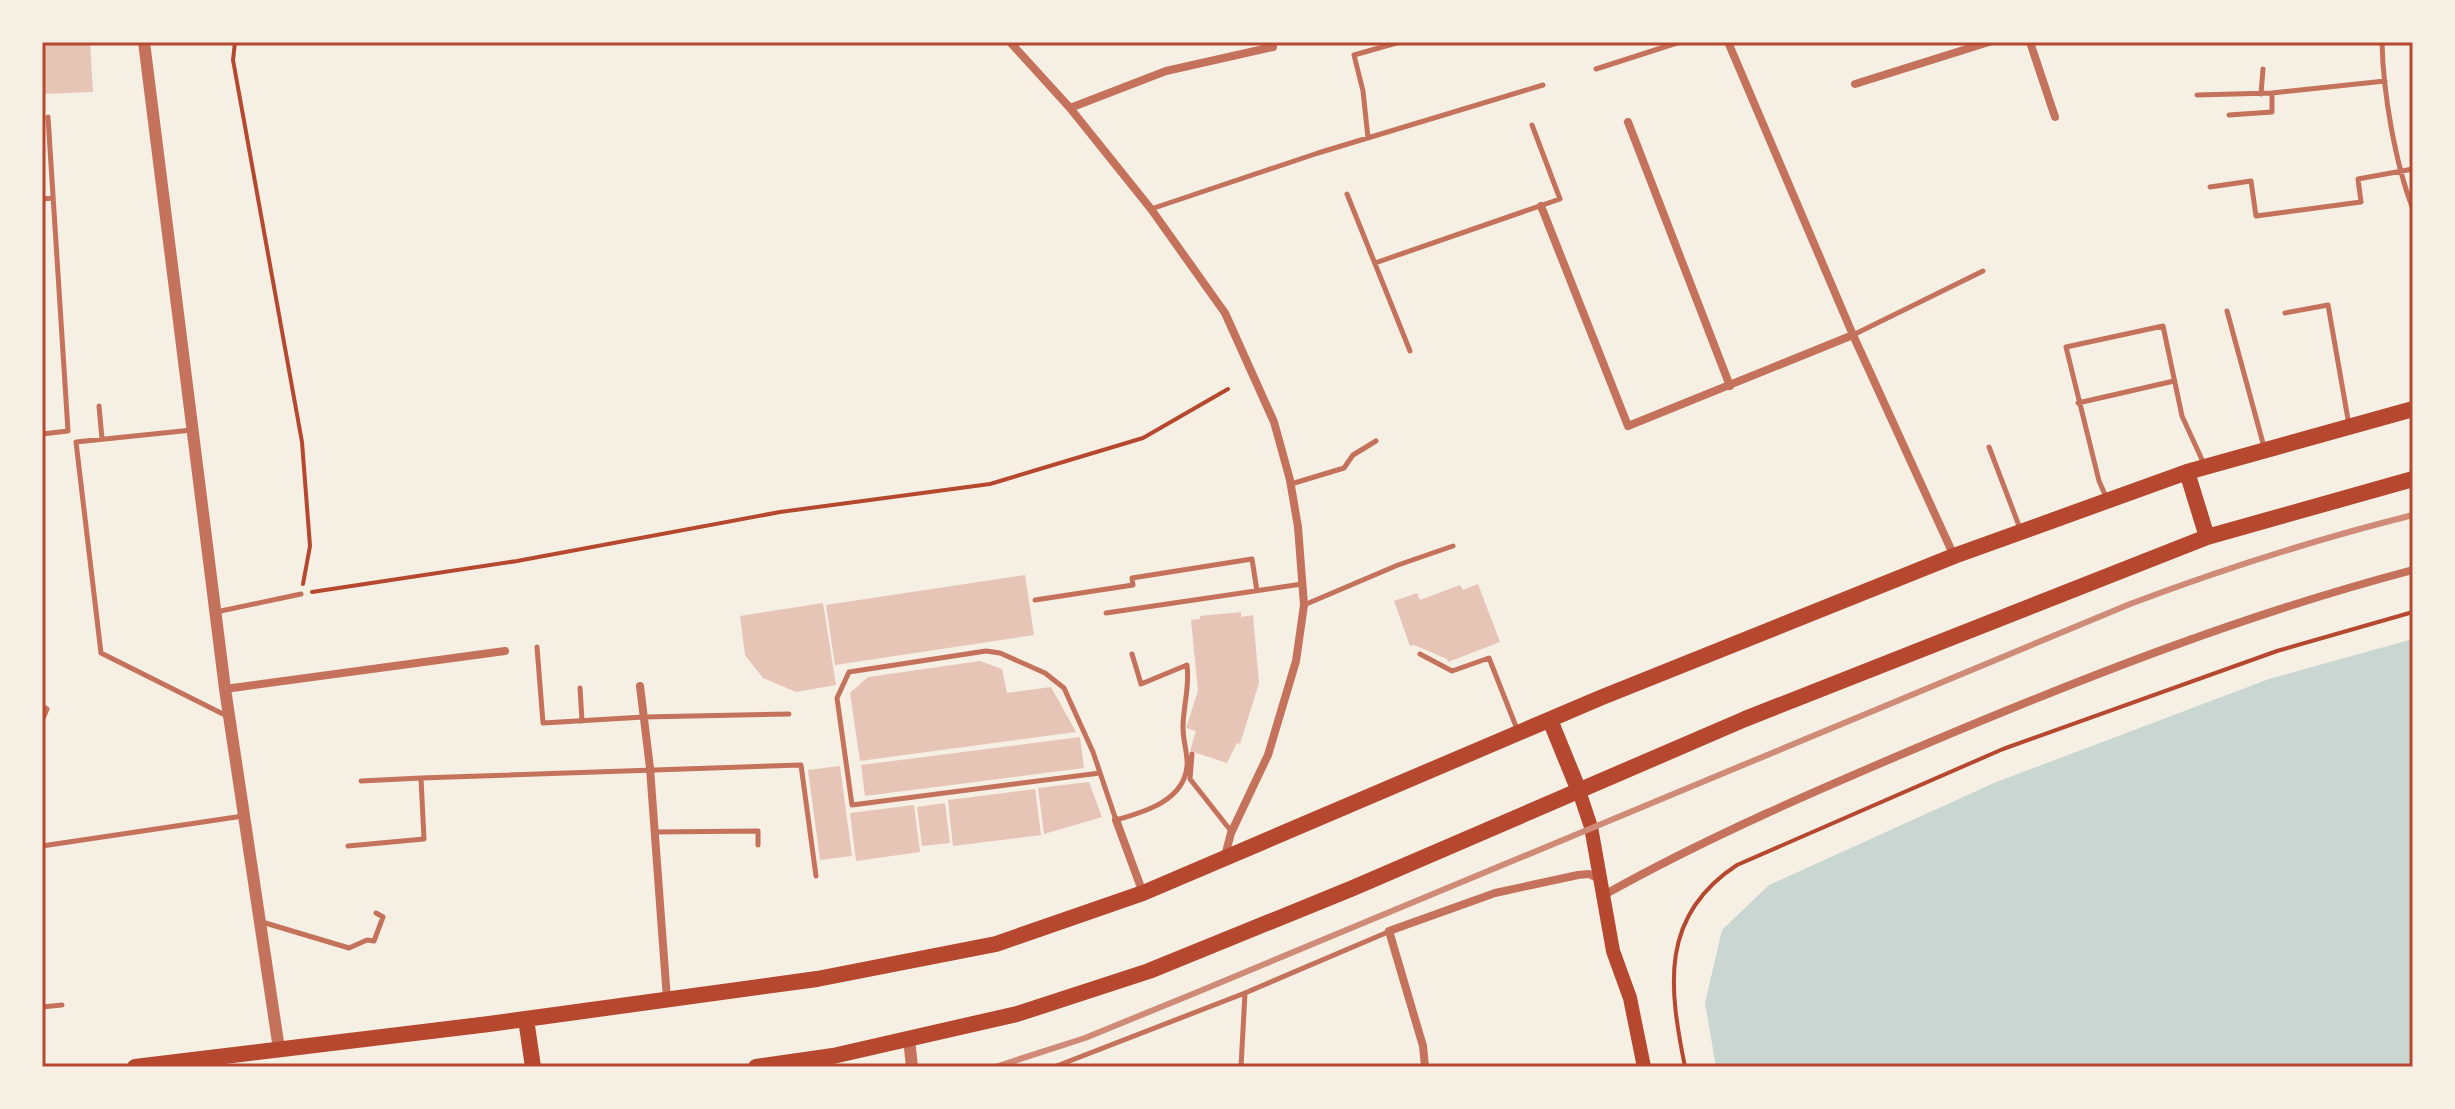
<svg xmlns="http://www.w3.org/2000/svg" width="2455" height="1109" font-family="'Alegreya Sans',sans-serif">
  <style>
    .water { fill: #c9d6d2 }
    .building { fill: #e6c5b7 }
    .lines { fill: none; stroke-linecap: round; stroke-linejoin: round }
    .path { stroke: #b5482f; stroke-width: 4 }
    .service { stroke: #c5725c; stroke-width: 5 }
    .minor { stroke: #c5725c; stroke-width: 8 }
    .tertiary { stroke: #c5725c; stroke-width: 12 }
    .secondary { stroke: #b5482f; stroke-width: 14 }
    .primary { stroke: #b5482f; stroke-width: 16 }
    .rail { stroke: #cf8b77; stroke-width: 6 }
    .neatline { fill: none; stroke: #b5482f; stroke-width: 3 }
  </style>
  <rect width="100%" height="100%" fill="#f6efe4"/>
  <path class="water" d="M 2413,639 L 2413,1067 L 1716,1067 L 1705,1003 L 1722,930 L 1769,885 L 1994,783 L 2269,679 Z"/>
  <path class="building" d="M 42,42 L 90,42 L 93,92 L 42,94 Z
    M 1025,575 L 1034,635 L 835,665 L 826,605 Z
    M 1478,584 L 1500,642 L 1448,662 L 1447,659 L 1414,645 L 1410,646 L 1394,601 L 1417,593 L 1420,600 L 1460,585 L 1463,590 Z
    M 823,603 L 836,685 L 796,692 L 763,678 L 745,655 L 740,616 Z
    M 1241,612 L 1241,617 L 1253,615 L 1259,683 L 1240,744 L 1237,743 L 1227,763 L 1190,751 L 1196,731 L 1186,728 L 1198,691 L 1191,620 L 1200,619 L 1200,616 Z
    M 980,661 L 1002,669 L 1007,693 L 1051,687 L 1076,732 L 860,761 L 850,693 L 868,677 Z
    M 1080,737 L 1084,768 L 865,796 L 861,765 Z
    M 840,766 L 852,856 L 820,860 L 808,770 Z
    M 1089,782 L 1102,817 L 1044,834 L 1038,788 Z
    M 1035,789 L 1041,835 L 953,846 L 948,800 Z
    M 945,803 L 950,843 L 922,846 L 917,807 Z
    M 914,805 L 920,852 L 856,861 L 850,813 Z"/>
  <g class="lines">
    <path class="path" d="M 235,42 L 233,60 L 302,442 L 310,546 L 303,584
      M 312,592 L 517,561 L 780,512 L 990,484 L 1143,438 L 1228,389
      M 1685,1067 C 1669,987 1659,916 1737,865 L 2003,749 L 2277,651 L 2413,612"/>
    <path class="service" d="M 2382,42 C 2383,92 2395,163 2413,209
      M 1596,69 L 1680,42
      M 2261,94 L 2263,69
      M 2197,95 L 2272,93 L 2385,81
      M 2229,115 L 2272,112 L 2272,93
      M 1368,138 L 1363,91 L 1354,55 L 1400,42
      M 2210,187 L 2251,181 L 2256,216 L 2361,202 L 2358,179 L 2413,169
      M 1347,194 L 1410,351
      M 42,199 L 53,198
      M 1151,209 L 1318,153 L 1543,85
      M 1375,263 L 1560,199 L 1532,125
      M 2227,311 L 2264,447
      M 2285,313 L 2328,305 L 2349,425
      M 1853,335 L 1983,271
      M 2078,403 L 2174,381
      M 99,406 L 102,439
      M 192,430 L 76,442 L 101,653 L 227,716
      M 42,434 L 68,431 L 48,117
      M 1989,447 L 2021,531
      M 1291,484 L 1344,468 L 1353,455 L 1376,441
      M 2107,499 L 2099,481 L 2066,347 L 2163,326 L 2182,416 L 2204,464
      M 1035,600 L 1133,585 L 1132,578 L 1252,559 L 1257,591
      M 1304,605 L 1398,565 L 1453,546
      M 216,612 L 301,594
      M 1106,613 L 1302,584
      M 537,647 L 543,723 L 644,717 L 789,714
      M 1420,654 L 1452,671 L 1489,658 L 1517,729
      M 580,688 L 582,721
      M 42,706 L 47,709 L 42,721
      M 1192,754 L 1190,779 L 1231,831
      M 1100,773 L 852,805 L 837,698 L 849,672 L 986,651 L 1000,653 L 1045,673 L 1064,688 L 1093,752 L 1116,820 C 1144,812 1184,801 1187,766 C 1188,754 1183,741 1183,728 C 1183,706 1190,687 1187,665 L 1141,684 L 1132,654
      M 361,781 L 421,778
      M 655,832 L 758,831 L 758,845
      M 42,846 L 243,816
      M 348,846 L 424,839 L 421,778 L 801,765 L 816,876
      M 262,922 L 349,948 L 367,940 L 374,941 L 383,917 L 376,913
      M 42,1007 L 62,1005
      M 1054,1067 L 1245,993 L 1388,932
      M 1241,1067 L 1245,993"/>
    <path class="minor" d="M 1010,42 L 1070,108 L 1151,209 L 1225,313 L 1274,422 L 1290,480 L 1298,527 L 1304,605 L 1296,661 L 1268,755 L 1231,833 L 1225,856
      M 1728,42 L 1853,335 L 1954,556
      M 2030,42 L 2055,117
      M 1855,84 L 1989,42
      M 1070,108 L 1166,71 L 1273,47
      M 1628,122 L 1730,386
      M 1541,206 L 1628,426 L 1853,335
      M 640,686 L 650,768 L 667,999
      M 225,689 L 505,651
      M 1116,820 L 1143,893
      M 1604,895 C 1709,836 1822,788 1933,741 C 2090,675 2249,613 2413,570
      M 1425,1067 L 1423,1046 L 1389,931 L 1495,893 L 1578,875 L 1589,874 L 1601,880"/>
    <path class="tertiary" d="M 144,42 L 225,689 L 279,1049
      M 909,1039 L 912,1067"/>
    <path class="secondary" d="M 1579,791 L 1591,827 L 1613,951 L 1630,998 L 1644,1067"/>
    <path class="primary" d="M 2187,472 L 2207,537
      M 1550,720 L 1579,791
      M 526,1019 L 533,1067
      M 135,1067 L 489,1024 L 817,979 L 996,944 L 1143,893 L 1600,698 L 1954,556 L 2187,472 L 2413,409
      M 756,1067 L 833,1056 L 1017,1014 L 1149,971 L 1353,888 L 1745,719 L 2207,537 L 2413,479"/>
    <path class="rail" d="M 995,1067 L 1085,1038 L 1200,991 L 2130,604 C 2223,569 2317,539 2413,515"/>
  </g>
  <rect width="2455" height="1109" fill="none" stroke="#f6efe4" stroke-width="88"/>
  <rect x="44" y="44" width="2367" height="1021" class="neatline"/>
</svg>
